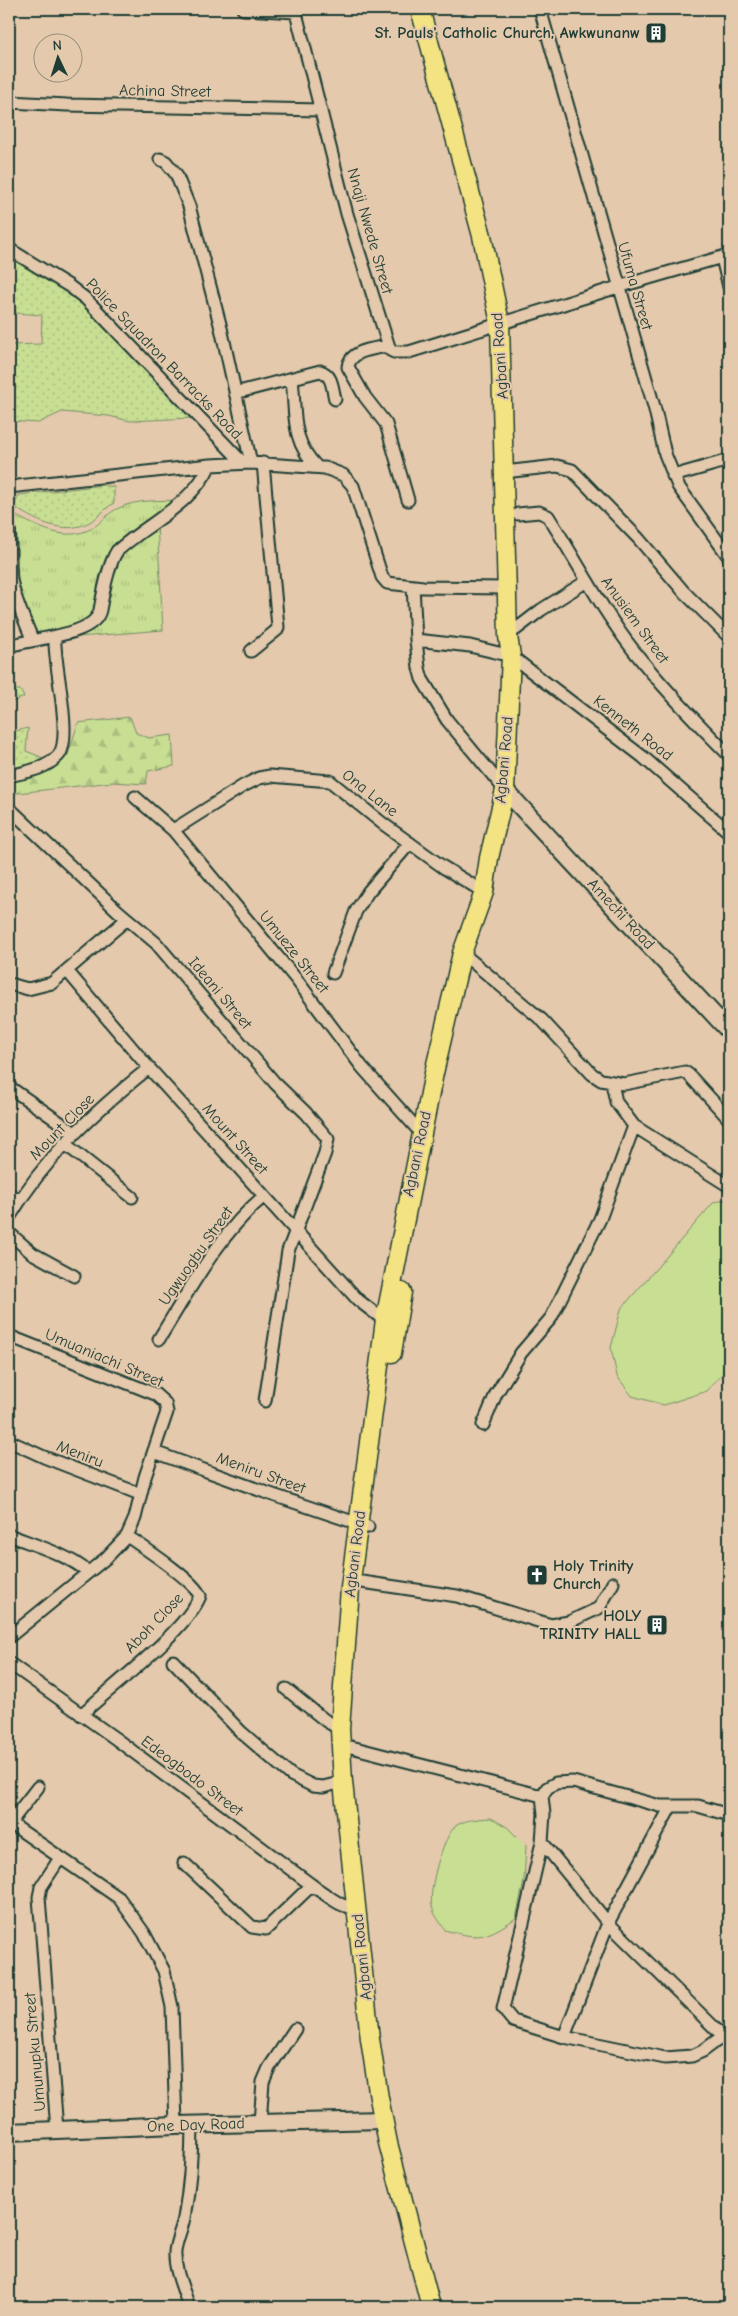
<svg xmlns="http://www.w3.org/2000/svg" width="738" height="2316" font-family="'Comic Neue',sans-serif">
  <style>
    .grass { fill: url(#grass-tufts); stroke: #748e64 }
    .forest { fill: url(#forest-firs); stroke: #748e64 }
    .garden { fill: url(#garden-dots); stroke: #748e64 }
    .pitch { fill: #c8de93; stroke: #748e64 }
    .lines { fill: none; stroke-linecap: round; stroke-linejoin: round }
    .stream { stroke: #569292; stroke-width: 3 }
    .minor-casing { stroke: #1f3d34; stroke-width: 15 }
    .secondary-casing { stroke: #1f3d34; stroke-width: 20 }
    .primary-casing { stroke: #1f3d34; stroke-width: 21 }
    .minor { stroke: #e4c9ac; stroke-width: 11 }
    .secondary { stroke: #e4c9ac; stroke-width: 16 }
    .primary { stroke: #f4e382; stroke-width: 18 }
    .labels { text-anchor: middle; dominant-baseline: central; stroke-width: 4; stroke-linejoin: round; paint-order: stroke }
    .poi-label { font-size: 16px; font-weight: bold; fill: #1f3d34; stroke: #e4c9ac; text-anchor: end }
    .street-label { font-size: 16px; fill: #1f3d34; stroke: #e4c9ac }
  </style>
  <defs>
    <pattern id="grass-tufts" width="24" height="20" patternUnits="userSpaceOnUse" patternTransform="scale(1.25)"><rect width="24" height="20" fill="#c8de93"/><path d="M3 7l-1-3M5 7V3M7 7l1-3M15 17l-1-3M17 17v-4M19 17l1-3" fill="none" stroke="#abbf7f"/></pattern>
    <pattern id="forest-firs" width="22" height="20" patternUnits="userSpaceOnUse" patternTransform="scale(1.25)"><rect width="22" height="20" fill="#c8de93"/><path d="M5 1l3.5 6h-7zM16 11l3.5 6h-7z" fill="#abbf7f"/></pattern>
    <pattern id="garden-dots" width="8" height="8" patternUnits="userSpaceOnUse" patternTransform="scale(1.25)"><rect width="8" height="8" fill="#c8de93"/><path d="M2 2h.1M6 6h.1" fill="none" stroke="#abbf7f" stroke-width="1.8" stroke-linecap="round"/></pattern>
  </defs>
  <rect width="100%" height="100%" fill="#e4c9ac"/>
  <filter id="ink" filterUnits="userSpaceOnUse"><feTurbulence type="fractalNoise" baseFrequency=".02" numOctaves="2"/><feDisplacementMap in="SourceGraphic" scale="10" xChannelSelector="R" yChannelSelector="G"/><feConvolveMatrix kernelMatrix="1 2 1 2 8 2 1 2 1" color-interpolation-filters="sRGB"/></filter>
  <g filter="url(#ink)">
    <path class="grass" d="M 180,500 L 128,536 L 92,617 L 57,633 L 34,633 L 16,578 L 14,515 C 39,527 67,544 94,527 C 103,521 109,512 119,508 C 137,499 161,501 180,500 Z
      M 157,524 L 163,630 L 66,638 L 98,620 L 117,559 L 126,547 Z"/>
    <path class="forest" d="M 130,717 L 136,733 L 149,738 L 172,735 L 174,766 L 148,771 L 146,784 L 112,782 L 9,794 L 9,779 L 53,767 L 68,755 L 78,723 Z"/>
    <path class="garden" d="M 9,252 L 81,297 L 192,418 L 130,421 L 109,416 L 62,412 L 38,423 L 9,421 L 9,345 L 41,344 L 42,315 L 16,313 L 12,295 L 9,295 Z
      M 104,485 L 114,487 L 114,503 C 107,507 103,512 96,518 C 69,538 39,523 14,507 L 19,495 Z
      M 9,690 L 20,690 L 24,697 L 12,702 L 13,725 L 16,731 L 28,728 L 26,751 L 46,759 L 23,768 L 9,769 Z"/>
    <path class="pitch" d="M 729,1199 L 729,1366 L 707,1391 L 664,1405 L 632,1396 L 617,1376 L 611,1348 L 621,1309 L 714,1202 Z
      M 491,1818 L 507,1827 L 526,1846 L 524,1881 L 516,1918 C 486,1938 480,1940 445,1930 C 441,1923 433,1914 432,1906 C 428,1891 443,1834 457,1825 C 467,1819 479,1819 491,1818 Z"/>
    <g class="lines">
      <path class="stream" d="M 728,2307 L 729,2301"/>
      <g class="minor-casing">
        <path id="minor" d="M 243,9 L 296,12
          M 295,9 L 347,214 L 390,350 L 394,352 L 409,352 L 618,287 L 729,255
          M 540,9 L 655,410 L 665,454 L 678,486 L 729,557
          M 9,102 L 67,105 L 321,110
          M 160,159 L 166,162 L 176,174 L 189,206 L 221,328 L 251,463
          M 9,249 L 69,286 L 86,299 L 243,463
          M 722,258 L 729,287
          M 387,346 C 374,349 350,350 348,367 L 365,397 L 386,424 L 408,500
          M 292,379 C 296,412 290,440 317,467
          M 235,393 L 320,371 C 333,375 332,388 335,399
          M 513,471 L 557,466 L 572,470 L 638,538 L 684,592 L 729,637
          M 673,476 L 729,460
          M 9,487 L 210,465 L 251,463 L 325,468 L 343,475 L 353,486 L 382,577 L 387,583 L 423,587 L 506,588
          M 518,514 L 539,512 L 548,516 C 577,561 601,609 634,651 C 663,688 696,722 729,755
          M 9,527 C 11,545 9,563 11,579 C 14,599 25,620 32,639
          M 413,586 L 416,640 L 470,646 L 511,656 L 643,757 L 729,832
          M 515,630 L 541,610 L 587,581
          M 416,640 L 419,668 L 422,679 L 447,720 L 505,790
          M 9,646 C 30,638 95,637 100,610 C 103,593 108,565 117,551 C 149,522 192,505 210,465
          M 251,651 L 277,630 L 278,627 L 263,463
          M 9,776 C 26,772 46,769 58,756 C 74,739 53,663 55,638
          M 135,797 L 173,830 L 296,979 L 362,1067 L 421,1133
          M 9,808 L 118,911 L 156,943 L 275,1083 L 306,1113 L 328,1139 L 325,1153 L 288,1251 L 265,1401
          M 173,830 L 243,786 L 259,778 L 270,776 L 330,781 L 382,823 L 443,867 L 484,892
          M 462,953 L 542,1020 L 592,1074 L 601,1080 L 624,1084 L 685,1072 L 689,1075 L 729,1119
          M 68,972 L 149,1068 L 358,1300 L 389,1324
          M 333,973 L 356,911 L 368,892 L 410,843
          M 9,984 L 28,989 L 52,983 L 127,919
          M 612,1083 L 616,1102 L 634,1126 L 729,1186
          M 9,1087 L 75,1133
          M 64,1143 L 132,1197
          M 9,1194 L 20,1201
          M 9,1218 C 44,1158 95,1111 149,1068
          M 9,1233 L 32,1253 L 74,1276
          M 9,1336 L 155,1394 L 165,1403 L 167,1412 L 145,1477 L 135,1518 L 127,1536 L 106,1558 L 9,1637
          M 159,1339 C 190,1289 219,1234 264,1196
          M 483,1425 L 496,1394 L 521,1353 L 551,1318 L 600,1219 L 634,1126
          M 9,1441 L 44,1457 L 140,1494
          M 154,1452 L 273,1495 L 368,1527
          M 9,1535 C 34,1545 67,1554 88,1572
          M 362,1582 L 457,1596 L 551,1625 L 569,1622 L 599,1608 L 613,1583
          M 173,1661 L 241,1732 L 291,1775 L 313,1786 L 323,1787 L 343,1782
          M 9,1663 L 116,1739 L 317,1889 C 329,1896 343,1910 357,1907
          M 286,1689 L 326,1721 L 340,1729
          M 81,1715 C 111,1687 186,1631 200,1596 C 194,1580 143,1547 127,1536
          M 351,1747 L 542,1796
          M 10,1823 L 119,1898 L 144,1933 L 164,1971 L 172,2007 L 176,2125
          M 9,1824 L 38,1787
          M 542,1842 L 608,1923 L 729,2042
          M 184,1863 L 252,1927 L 266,1929 L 312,1885
          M 723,2036 L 703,2051 L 692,2056 L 665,2058 L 564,2037 L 513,2021 L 503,2009 L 542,1842 L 544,1814 L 542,1796 L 547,1788 L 556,1783 L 573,1782 L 660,1806 L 698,1806 L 729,1815
          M 564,2037 L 608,1923 L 670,1808
          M 260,2123 L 263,2082 L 269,2068 L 295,2029
          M 57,2130 L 39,1897 L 41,1887 L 60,1858
          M 186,2307 L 187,2301 C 182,2286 174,2268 175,2252 C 176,2240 182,2229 184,2218 C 190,2186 192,2156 192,2124"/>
      </g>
      <g class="secondary-casing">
        <path id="secondary" d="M 505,790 L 729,1031
          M 9,2132 L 176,2125 L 383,2120"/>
      </g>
      <g class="primary-casing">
        <path id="primary" d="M 420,9 L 482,236 L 500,323 L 508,636 L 511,656 L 505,790 L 489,858 L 484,892 L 462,953 L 434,1073 L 385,1320 L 350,1588 L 340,1729 L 343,1782 L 370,2039 L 379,2098 L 388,2143 L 431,2307
          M 392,1353 L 402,1292"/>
      </g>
      <use href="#minor" class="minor"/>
      <use href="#secondary" class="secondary"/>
      <use href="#primary" class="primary"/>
    </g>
  </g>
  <defs>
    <g id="building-square" transform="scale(1.125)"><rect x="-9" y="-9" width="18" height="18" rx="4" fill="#1f3d34" stroke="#e4c9ac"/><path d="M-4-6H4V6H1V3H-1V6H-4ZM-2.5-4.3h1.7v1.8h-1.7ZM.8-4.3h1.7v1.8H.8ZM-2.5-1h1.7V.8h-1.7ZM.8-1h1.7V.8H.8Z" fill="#fff"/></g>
    <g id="church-square" transform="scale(1.125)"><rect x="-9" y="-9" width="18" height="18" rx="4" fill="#1f3d34" stroke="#e4c9ac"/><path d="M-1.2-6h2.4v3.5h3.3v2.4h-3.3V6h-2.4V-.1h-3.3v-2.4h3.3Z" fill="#fff"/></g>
  </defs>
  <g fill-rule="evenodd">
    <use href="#building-square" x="656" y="33"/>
    <use href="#church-square" x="537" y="1575"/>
    <use href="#building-square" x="657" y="1625"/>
  </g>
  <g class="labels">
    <g class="poi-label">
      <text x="640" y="33">St. Pauls' Catholic Church, Awkwunanw</text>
      <text x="553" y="1566" text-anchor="start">Holy Trinity<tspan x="553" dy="18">Church</tspan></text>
      <text x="641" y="1616">HOLY<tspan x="641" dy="18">TRINITY HALL</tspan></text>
    </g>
    <g class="street-label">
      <text transform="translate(165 91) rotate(1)">Achina Street</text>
      <text transform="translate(370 231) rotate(74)">Nnaji Nwede Street</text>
      <text transform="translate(635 286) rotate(74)">Ufuma Street</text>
      <text transform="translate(500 356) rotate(-94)">Agbani Road</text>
      <text transform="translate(164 359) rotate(46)">Police Squadron Barracks Road</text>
      <text transform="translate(635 620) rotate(54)">Anusiem Street</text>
      <text transform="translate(633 728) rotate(38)">Kenneth Road</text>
      <text transform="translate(504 760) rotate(-85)">Agbani Road</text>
      <text transform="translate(370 793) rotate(38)">Ona Lane</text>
      <text transform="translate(621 914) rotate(47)">Amechi Road</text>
      <text transform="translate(294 952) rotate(51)">Umueze Street</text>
      <text transform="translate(220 993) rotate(50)">Ideani Street</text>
      <text transform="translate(62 1127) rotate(-46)">Mount Close</text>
      <text transform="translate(235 1139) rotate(48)">Mount Street</text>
      <text transform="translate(417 1154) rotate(-78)">Agbani Road</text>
      <text transform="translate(196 1256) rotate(-55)">Ugwuogbu Street</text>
      <text transform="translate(104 1358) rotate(23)">Umuaniachi Street</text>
      <text transform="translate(80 1454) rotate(21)">Meniru</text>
      <text transform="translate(261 1473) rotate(20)">Meniru Street</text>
      <text transform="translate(355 1554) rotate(-83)">Agbani Road</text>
      <text transform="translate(154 1623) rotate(-46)">Aboh Close</text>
      <text transform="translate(192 1776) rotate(37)">Edeogbodo Street</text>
      <text transform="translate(362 1957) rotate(-96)">Agbani Road</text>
      <text transform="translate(35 2052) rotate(-95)">Umunupku Street</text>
      <text transform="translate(196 2125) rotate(-2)">One Day Road</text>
    </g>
  </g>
  <rect width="738" height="2316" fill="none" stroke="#e4c9ac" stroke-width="30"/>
  <rect x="15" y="15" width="708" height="2286" fill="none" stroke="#1f3d34" stroke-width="2" filter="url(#ink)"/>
  <g transform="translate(58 58) rotate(356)"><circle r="24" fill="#e4c9ac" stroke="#95917c"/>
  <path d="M0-4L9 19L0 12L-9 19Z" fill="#1f3d34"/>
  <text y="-8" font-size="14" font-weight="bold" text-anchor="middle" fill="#1f3d34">N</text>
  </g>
</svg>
